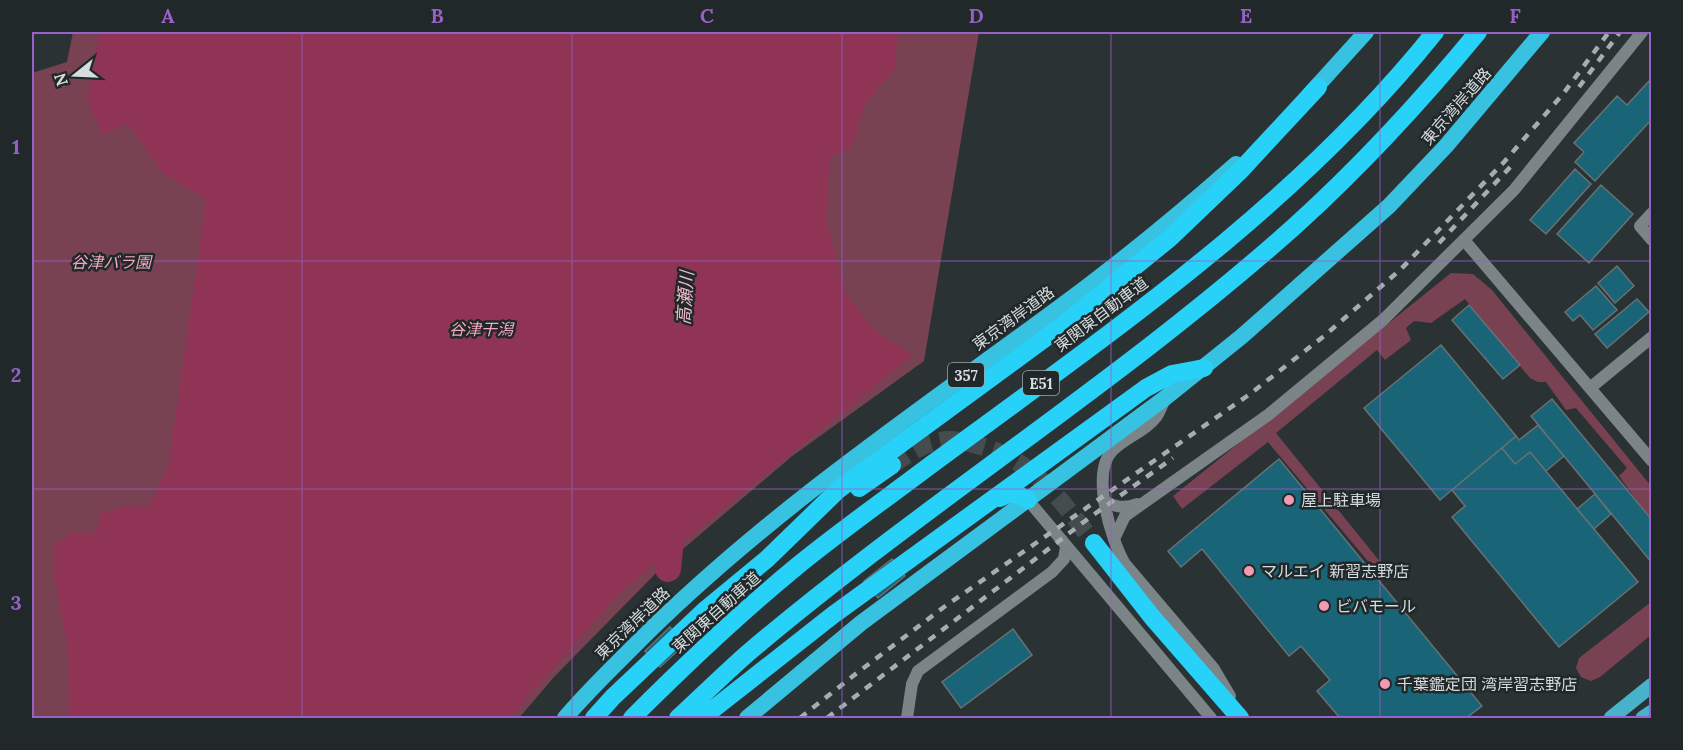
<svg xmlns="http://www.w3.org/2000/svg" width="1683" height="750" font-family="Lora,'Noto Sans JP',serif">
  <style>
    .green { fill: #794253 }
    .water { fill: #8f3454 }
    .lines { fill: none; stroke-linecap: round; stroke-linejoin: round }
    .river { stroke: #8f3454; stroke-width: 26 }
    .building { fill: #1a6477; stroke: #687174; stroke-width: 1.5 }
    .motorway-tunnel { stroke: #444c4e; stroke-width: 18; stroke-dasharray: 18 9; stroke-linecap: butt }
    .minor { stroke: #7b8487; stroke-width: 12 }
    .tertiary { stroke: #7b8487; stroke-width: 12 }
    .primary { stroke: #49b2cb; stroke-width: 15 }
    .trunk { stroke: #38c2e2; stroke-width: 16 }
    .motorway { stroke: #27d1f8; stroke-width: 18 }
    .rail { stroke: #a7adaf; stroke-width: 4.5; stroke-dasharray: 8 8; stroke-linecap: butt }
    .grid { fill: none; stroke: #9761c8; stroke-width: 1.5; stroke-opacity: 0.55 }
    .poi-dot { fill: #f19ab2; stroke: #20282a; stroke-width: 2 }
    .labels { text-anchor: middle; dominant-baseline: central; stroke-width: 5; stroke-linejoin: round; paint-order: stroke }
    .shield { fill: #20282a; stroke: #a0a6a8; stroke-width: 1.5 }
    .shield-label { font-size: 15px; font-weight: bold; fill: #d7dcde }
    .street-label { font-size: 16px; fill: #d7dcde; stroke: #20282a }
    .park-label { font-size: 16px; font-style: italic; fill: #f5a9bd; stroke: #20282a }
    .poi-label { font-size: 16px; fill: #d7dcde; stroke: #20282a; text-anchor: start }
    .water-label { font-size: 18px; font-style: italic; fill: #efbbc8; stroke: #20282a }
    .neatline { fill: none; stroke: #9761c8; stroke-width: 2 }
    .grid-label { font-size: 20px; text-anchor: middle; font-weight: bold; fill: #9761c8 }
  </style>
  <rect width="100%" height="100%" fill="#2a3234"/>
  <path class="green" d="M 73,32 L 979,32 L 924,361 L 791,457 L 663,566 L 554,677 L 519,718 L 32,718 L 32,73 L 67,62 Z
    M 1451,273 L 1473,274 L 1492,290 L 1651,486 L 1651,520 L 1619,476 L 1627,468 L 1576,408 L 1566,410 L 1546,382 L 1538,382 L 1530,378 L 1465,299 L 1431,323 L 1414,321 L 1406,328 L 1411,340 L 1385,360 L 1377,350 L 1276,433 L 1390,574 L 1382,578 L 1268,442 L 1182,509 L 1173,496 Z
    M 1651,602 L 1651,635 L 1600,677 L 1591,681 L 1581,677 L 1576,668 L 1579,658 Z"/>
  <path class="water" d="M 99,32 L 898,32 L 896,48 L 896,67 L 865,104 L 851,148 L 830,157 L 826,219 L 845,292 L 875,331 L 913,355 L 623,590 L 509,718 L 69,718 L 68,646 L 53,574 L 53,546 L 72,532 L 87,534 L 98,530 L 100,513 L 130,505 L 148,507 L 168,468 L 206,200 L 163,173 L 128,124 L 102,134 L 87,100 Z"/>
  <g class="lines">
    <path class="river" d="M 668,569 L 673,519"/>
  </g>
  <path class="building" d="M 1652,78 L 1652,119 L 1595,181 L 1575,162 L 1584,152 L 1574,143 L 1617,96 L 1627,105 Z
    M 1575,169 L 1591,184 L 1546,234 L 1530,220 Z
    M 1601,185 L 1633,214 L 1589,263 L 1557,234 Z
    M 1617,266 L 1634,286 L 1615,303 L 1598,283 Z
    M 1596,286 L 1617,310 L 1593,330 L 1580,315 L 1573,321 L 1565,312 Z
    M 1637,299 L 1649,312 L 1607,348 L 1595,334 Z
    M 1469,305 L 1520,365 L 1503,379 L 1452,320 Z
    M 1441,345 L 1516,436 L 1440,500 L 1364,408 Z
    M 1552,399 L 1652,520 L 1652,563 L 1531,416 Z
    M 1538,425 L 1564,456 L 1546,471 L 1530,452 L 1515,464 L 1502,448 L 1516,436 L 1519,440 Z
    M 1502,448 L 1515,464 L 1530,452 L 1638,582 L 1559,647 L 1452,517 L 1465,506 L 1452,490 Z
    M 1279,459 L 1482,706 L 1466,718 L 1340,718 L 1317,691 L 1330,680 L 1301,646 L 1289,656 L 1202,549 L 1181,567 L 1168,551 Z
    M 1595,494 L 1611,514 L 1594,529 L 1577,509 Z
    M 892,559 L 905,576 L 878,598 L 864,581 Z
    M 670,627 L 685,644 L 660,667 L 645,651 Z
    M 1013,629 L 1032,655 L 961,708 L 942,682 Z"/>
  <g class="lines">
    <path class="motorway-tunnel" d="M 892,465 C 905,456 920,445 936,442 C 950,438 964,441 977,445 C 1034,460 1059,498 1094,543"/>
    <path class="minor" d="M 1652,213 L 1640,226 L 1652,240
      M 1590,388 L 1652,337
      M 1104,501 C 1116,507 1124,509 1137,504
      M 1114,539 L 1125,516 L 1268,415 L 1383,320 L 1514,190 L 1642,32
      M 907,718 L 912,684 L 918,671 L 1052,572 L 1064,559 L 1066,547"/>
    <path class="tertiary" d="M 1464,240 L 1652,461
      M 1165,399 C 1162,405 1160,411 1157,416 C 1146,431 1126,437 1113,450 C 1090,472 1111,540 1125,564 L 1214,669 L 1230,696
      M 1028,500 L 1211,718"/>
    <path class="primary" d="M 1611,718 L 1652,685
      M 1643,718 L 1652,712"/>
    <path class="trunk" d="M 1309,95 L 1366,32
      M 565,718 C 586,693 610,670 634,646 C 758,521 903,422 1045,318 C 1111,270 1175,218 1236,164
      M 747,718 L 861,623 L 1165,398 L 1241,337 L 1389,206 L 1446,146 L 1542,32"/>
    <path class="motorway" d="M 859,488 L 892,465
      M 1000,498 C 1011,491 1017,493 1028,500
      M 1094,543 L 1152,617 L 1240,718
      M 594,718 L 613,697 L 704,611 L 767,559 L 838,490 L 1063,325 L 1170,238 L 1239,172 L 1318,87
      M 632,718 C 685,665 738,615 796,567 C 840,531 887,498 932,464 C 1110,333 1296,206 1435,32
      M 678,718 C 701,697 724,674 748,653 C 925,503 1123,380 1296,225 C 1361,166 1422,100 1478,32
      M 702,718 L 833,615 L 1146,388 L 1172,374 L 1204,368"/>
    <path class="rail" d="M 1579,87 L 1620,32
      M 1439,243 L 1515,162
      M 800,718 L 853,676 L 944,607 L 1250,394 L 1324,336 L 1400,270 L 1504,162 L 1563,94 L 1609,32
      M 827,718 L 1089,518 L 1173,458"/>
  </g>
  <path class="grid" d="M 302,32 L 302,718M 572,32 L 572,718M 842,32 L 842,718M 1111,32 L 1111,718M 1380,32 L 1380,718M 32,261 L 1652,261M 32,489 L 1652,489"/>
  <g class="poi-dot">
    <circle cx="1289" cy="500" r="6"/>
    <circle cx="1249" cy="571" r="6"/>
    <circle cx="1324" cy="606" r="6"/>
    <circle cx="1385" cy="684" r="6"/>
  </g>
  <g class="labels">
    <g class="shield">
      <rect x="948" y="363" width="36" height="24" rx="4.5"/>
      <rect x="1023" y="371" width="36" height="24" rx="4.5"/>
    </g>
    <g class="shield-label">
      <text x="966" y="375">357</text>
      <text x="1041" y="383">E51</text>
    </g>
    <g class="street-label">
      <text transform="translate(1456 106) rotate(-49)">東京湾岸道路</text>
      <text transform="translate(1101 314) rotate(-37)">東関東自動車道</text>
      <text transform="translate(1013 318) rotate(-36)">東京湾岸道路</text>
      <text transform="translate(716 612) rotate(-42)">東関東自動車道</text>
      <text transform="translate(632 623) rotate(-44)">東京湾岸道路</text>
    </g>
    <g class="park-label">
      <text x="111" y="262">谷津バラ園</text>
      <text x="481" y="329">谷津干潟</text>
    </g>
    <g class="poi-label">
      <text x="1301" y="500">屋上駐車場</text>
      <text x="1261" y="571">マルエイ 新習志野店</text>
      <text x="1336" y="606">ビバモール</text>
      <text x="1397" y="684">千葉鑑定団 湾岸習志野店</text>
    </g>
    <g class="water-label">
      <text transform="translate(685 298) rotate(-86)">高瀬川</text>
    </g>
  </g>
  <rect width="1683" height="750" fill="none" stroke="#20282a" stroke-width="66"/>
  <g transform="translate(75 75) rotate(252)" stroke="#20282a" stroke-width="4.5" paint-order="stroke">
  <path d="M0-4.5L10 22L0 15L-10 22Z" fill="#d7dcde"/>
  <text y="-9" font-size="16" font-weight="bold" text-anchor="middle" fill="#d7dcde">N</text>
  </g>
  <rect x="33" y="33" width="1617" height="684" class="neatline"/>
  <g class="grid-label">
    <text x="168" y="23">A</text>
    <text x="437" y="23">B</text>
    <text x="707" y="23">C</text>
    <text x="976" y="23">D</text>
    <text x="1246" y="23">E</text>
    <text x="1515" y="23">F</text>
    <text x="16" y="154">1</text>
    <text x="16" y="382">2</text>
    <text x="16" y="610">3</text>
  </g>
</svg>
